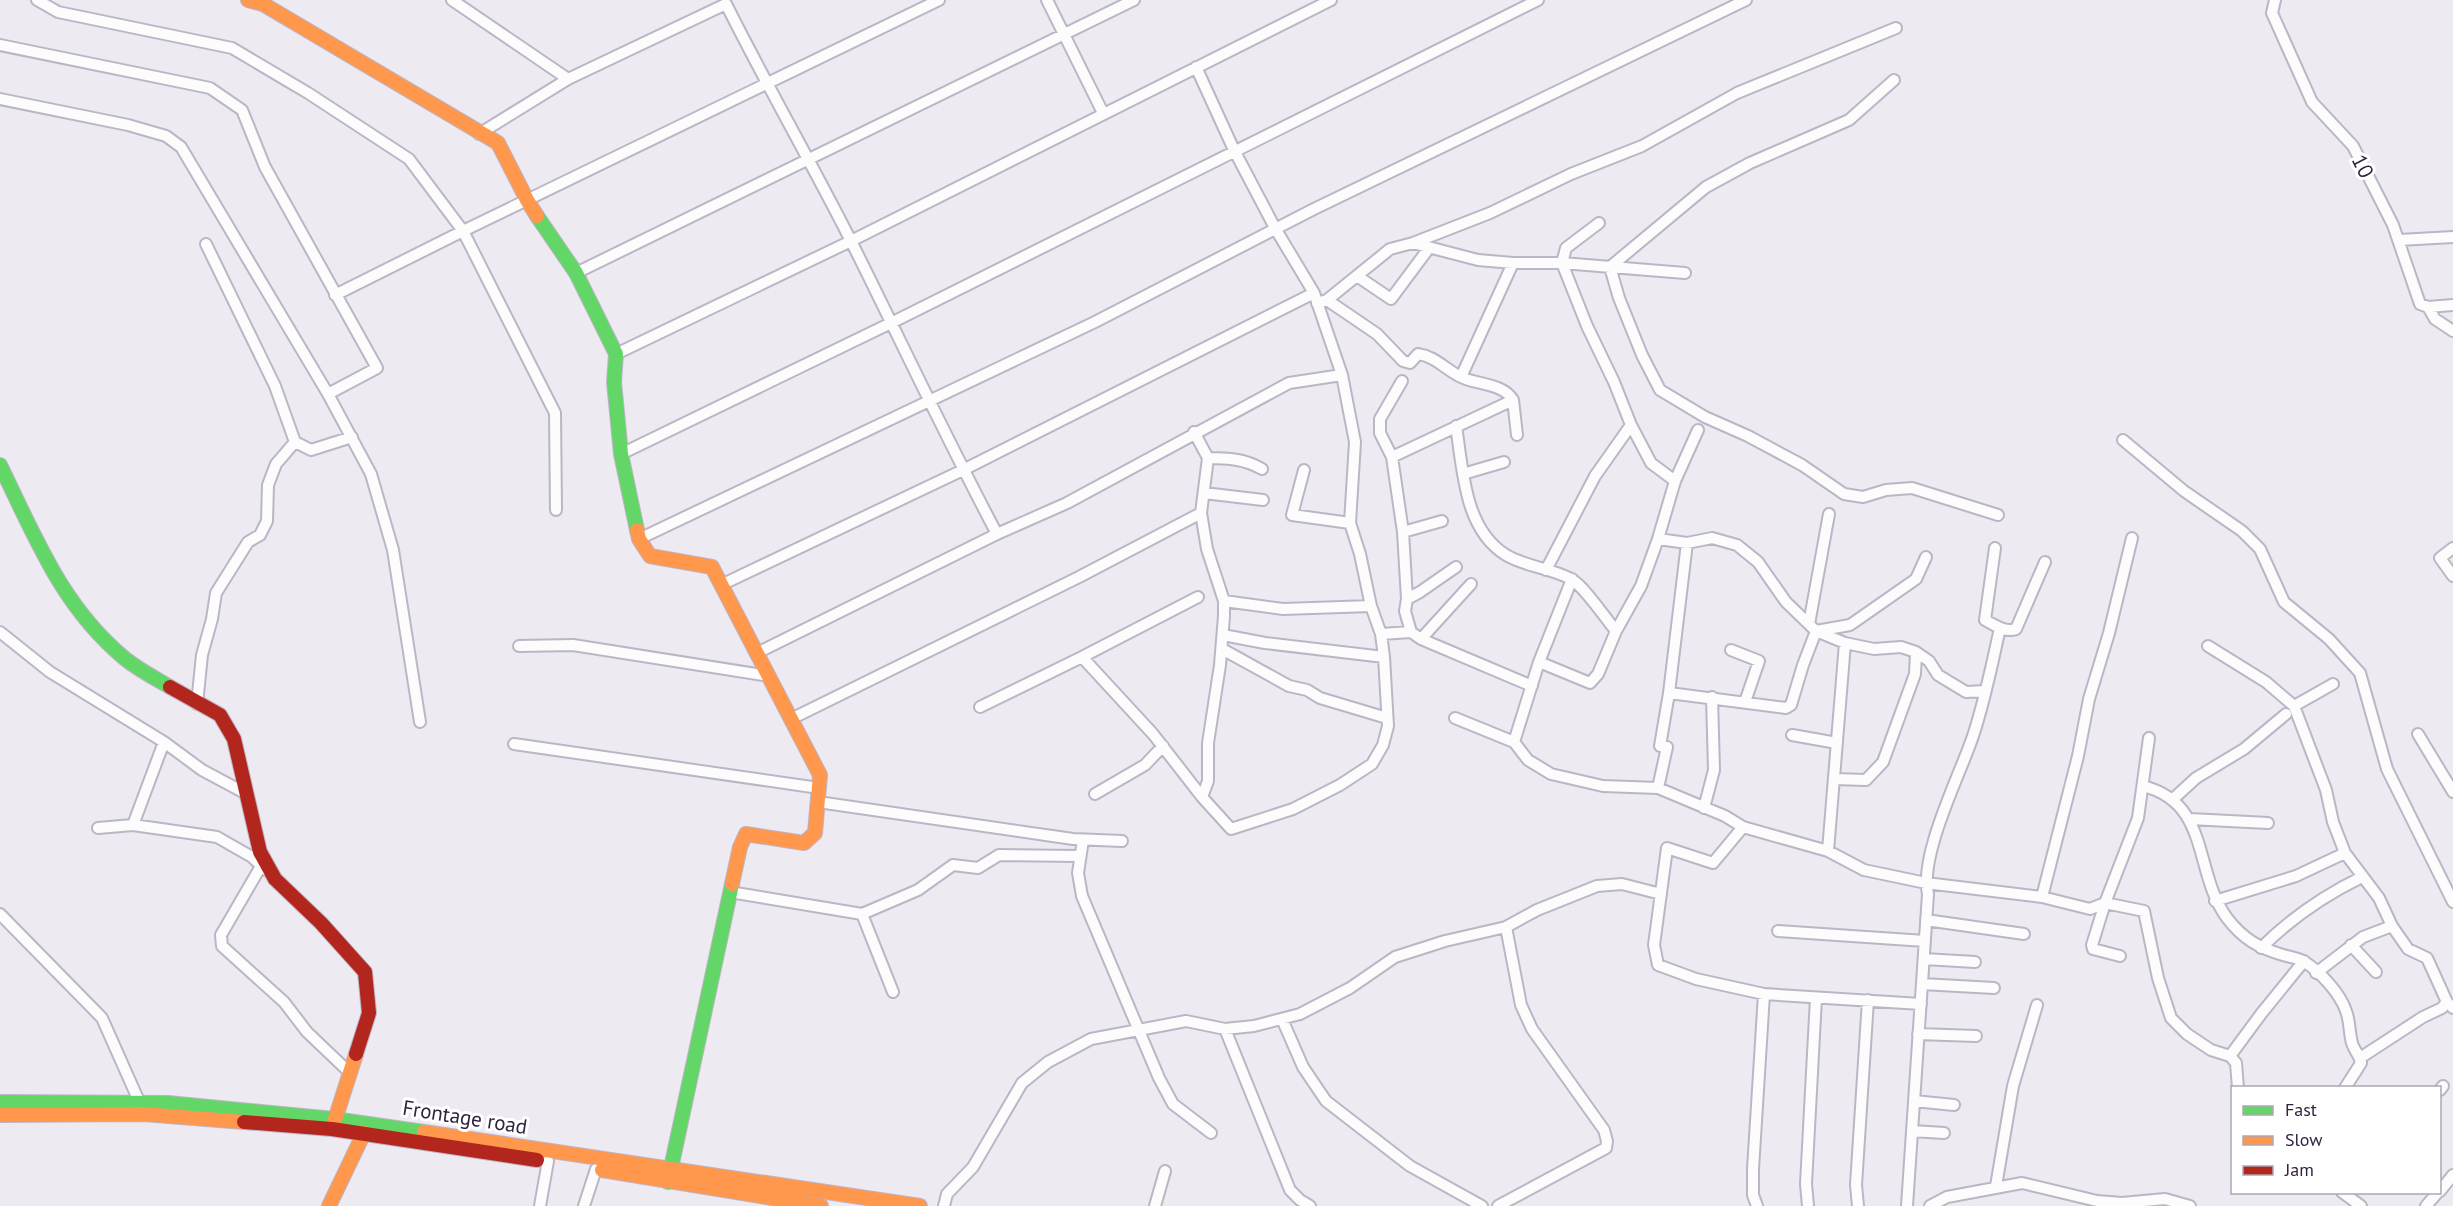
<svg xmlns="http://www.w3.org/2000/svg" width="2453" height="1206" font-family="'PT Sans',sans-serif">
  <style>
    .lines { fill: none; stroke-linecap: round; stroke-linejoin: round }
    .street-casing { stroke: #bdb5c5; stroke-width: 14 }
    .fast-casing { stroke: #bdb5c5; stroke-width: 16 }
    .slow-casing { stroke: #bdb5c5; stroke-width: 16 }
    .jam-casing { stroke: #bdb5c5; stroke-width: 16 }
    .street { stroke: #fcfcfd; stroke-width: 10 }
    .fast { stroke: #63d668; stroke-width: 14 }
    .slow { stroke: #ff974d; stroke-width: 14 }
    .jam { stroke: #b3261e; stroke-width: 14 }
    .labels { text-anchor: middle; dominant-baseline: central; stroke-width: 6; stroke-linejoin: round; paint-order: stroke }
    .street-label { font-size: 21px; fill: #31223e; stroke: #fff }
  </style>
  <rect width="100%" height="100%" fill="#edeaf2"/>
  <g class="lines">
    <g class="street-casing">
      <path id="street" d="M 37,0 L 58,12 L 232,48 L 308,93 L 409,159 L 463,231 L 555,413 L 556,510
        M 452,0 L 568,79
        M 1047,0 L 1103,113
        M 2275,0 L 2272,13 L 2312,102 L 2353,146 L 2393,225 L 2420,304 L 2428,307 L 2435,319 L 2453,331
        M 0,45 L 210,88 L 242,110 L 265,167 L 377,368 L 328,394
        M 1894,80 L 1849,120 L 1750,163 L 1706,187 L 1610,267 L 1619,298 L 1642,355 L 1660,390 L 1705,417 L 1748,436 L 1802,465 L 1844,494 L 1863,497 L 1886,490 L 1912,488 L 1998,515
        M 0,99 L 128,125 L 166,136 L 181,147 L 328,394 L 371,474 L 393,550 L 420,722
        M 479,134 L 568,79 L 726,4 C 766,84 811,162 851,241 C 900,339 946,438 997,534
        M 1599,223 L 1566,248 L 1562,263 L 1587,326 L 1614,382 L 1631,425 L 1651,463 L 1675,481
        M 2399,240 L 2453,237
        M 1413,243 L 1478,260 L 1513,263 L 1562,263 L 1685,273
        M 206,244 L 275,386 L 295,442 L 311,450 L 352,437
        M 576,273 L 1134,0
        M 1357,276 L 1391,299 L 1429,248
        M 335,295 L 463,231 L 939,0
        M 1327,300 L 1377,334 L 1403,361 L 1410,363 L 1418,354 C 1435,356 1446,370 1461,377 C 1477,385 1503,383 1513,400 L 1392,457
        M 1317,303 L 1327,300 L 1390,249 L 1413,243 L 1490,213 L 1571,174 L 1642,146 L 1737,93 L 1896,28
        M 2428,307 L 2453,305
        M 616,354 L 851,241 L 1331,0
        M 1461,377 L 1513,263
        M 1402,381 L 1380,419 L 1380,433 L 1392,457 L 1403,532 L 1407,599 L 1405,611 L 1411,632
        M 1513,400 L 1517,435
        M 1456,426 C 1463,470 1464,529 1506,555 C 1526,567 1551,568 1571,579 C 1584,586 1606,619 1616,631
        M 1194,432 L 1208,458 L 1201,513 L 1207,549 L 1224,601 L 1224,616 L 1220,665 L 1208,743 L 1208,781 L 1202,797
        M 2123,440 L 2184,491 L 2242,531 L 2260,549 L 2284,602 L 2329,639 L 2360,673 L 2387,769 L 2453,902
        M 621,454 L 891,323 L 1538,0
        M 1208,458 C 1228,458 1245,459 1262,469
        M 1304,470 L 1292,515 L 1350,523
        M 1463,474 L 1504,462
        M 1204,493 L 1263,500
        M 1403,532 L 1442,521
        M 639,539 L 1095,322 L 1314,209 L 1746,0
        M 1658,539 L 1687,543 L 1712,538 L 1737,545 L 1758,562 L 1786,602 L 1816,631 L 1845,643 L 1874,649 L 1901,647 L 1916,652 L 1929,661 L 1938,675 L 1966,692 L 1985,691
        M 1687,543 L 1669,693 L 1786,708 L 1791,705 L 1803,665 L 1816,631 L 1850,625 L 1916,579 L 1926,557
        M 1995,548 L 1985,620 C 1994,625 2006,633 2016,629 L 2045,562
        M 2453,548 L 2440,558 L 2453,576
        M 1546,570 L 1595,476 L 1631,425
        M 721,585 L 963,470 L 1314,293
        M 1407,599 L 1420,592 L 1456,567
        M 1224,601 L 1283,609 L 1371,606
        M 1809,624 L 1829,514
        M 0,632 L 50,672 L 164,742 L 202,770 L 245,793
        M 1381,634 L 1411,632 L 1421,639 L 1532,686
        M 1223,635 L 1265,643 L 1384,657
        M 1421,639 L 1471,584
        M 519,646 L 573,645 L 769,676
        M 2208,646 L 2266,682 L 2294,706 L 2326,790 L 2333,822 L 2345,853 L 2379,898 L 2392,926 L 2408,949 L 2427,958 L 2447,1002 L 2453,1008
        M 1222,649 L 1289,686 L 1307,690 L 1320,698 L 1387,718
        M 1731,650 L 1759,661 L 1745,702
        M 757,653 L 997,534 L 1067,503 L 1289,383 L 1342,375
        M 1082,657 L 1198,597
        M 1539,662 L 1590,683 L 1598,674 L 1616,631 L 1641,586 L 1658,539 L 1675,481 L 1698,430
        M 197,704 L 202,655 L 212,619 L 216,593 L 248,542 L 260,535 L 267,521 L 268,485 L 276,464 L 295,442
        M 2294,706 L 2333,684
        M 980,707 L 1082,657 L 1153,734 L 1202,797 L 1231,829 L 1293,809 L 1340,785 L 1372,764 L 1383,745 L 1388,726 L 1384,657 L 1381,634 L 1371,606 L 1360,554 L 1350,523 L 1355,442 L 1342,375 L 1314,293 L 1275,228 L 1234,150 L 1196,67
        M 1455,718 L 1514,742 L 1528,760 L 1551,774 L 1603,786 L 1658,788 L 1725,816 L 1743,827 L 1828,851 L 1864,870 L 1926,883 L 2042,897 L 2090,909 L 2105,903 L 2144,911 L 2158,978 L 2171,1018 L 2187,1034 L 2211,1050 L 2230,1056 L 2236,1063 L 2238,1088
        M 791,719 L 1079,577 L 1201,513
        M 2418,734 L 2453,792
        M 1792,735 L 1837,743
        M 1514,742 L 1539,662 L 1572,579
        M 514,744 L 819,788
        M 1834,779 L 1866,780 L 1883,762 L 1915,674 L 1916,652
        M 2143,786 C 2211,803 2193,872 2227,918 C 2243,939 2259,948 2283,955 C 2290,957 2299,958 2305,962 C 2321,973 2340,993 2346,1011 C 2350,1021 2349,1032 2352,1043 C 2354,1050 2360,1056 2361,1063 L 2345,1088
        M 1658,788 L 1667,747 L 1660,746 L 1669,693
        M 1095,794 L 1145,765 L 1163,746
        M 2172,800 L 2196,778 L 2244,749 L 2286,714
        M 818,802 L 1073,839 L 1122,841
        M 1704,808 L 1714,770 L 1712,697
        M 2190,819 L 2268,823
        M 133,825 L 164,742
        M 1743,827 L 1713,863 L 1667,848 L 1654,945 L 1658,965 L 1696,979 L 1764,994 L 1921,1004
        M 98,828 L 133,825 L 217,837 L 252,857 L 266,870
        M 1083,840 L 1078,873 L 1082,896 L 1159,1078 L 1173,1104 L 1211,1133
        M 1828,851 L 1845,643
        M 261,866 L 221,935 L 222,946 L 284,1002 L 307,1032 L 349,1072
        M 730,892 L 862,914 L 918,890 L 953,865 L 978,868 L 999,855 L 1079,856
        M 2042,897 L 2078,756 L 2089,699 L 2109,633 L 2132,538
        M 2215,901 L 2296,876 L 2345,853
        M 0,914 L 102,1018 L 142,1108
        M 862,914 L 893,992
        M 1926,920 L 2024,934
        M 1778,931 L 1925,941
        M 2351,945 L 2376,972
        M 2261,948 C 2290,919 2325,895 2362,877
        M 2120,956 L 2093,949 L 2092,945 L 2105,903 L 2138,818 L 2149,738
        M 1924,959 L 1975,962
        M 2316,973 L 2363,937 L 2392,926
        M 1922,984 L 1994,988
        M 1282,1019 L 1303,1067 L 1326,1101 L 1410,1166 L 1482,1206
        M 1225,1029 L 1290,1190 L 1300,1200 L 1310,1206
        M 1918,1034 L 1976,1036
        M 2230,1056 L 2261,1014 L 2304,961
        M 2360,1058 L 2423,1017 L 2442,1008 L 2447,1002
        M 2440,1090 L 2443,1086
        M 1914,1101 L 1954,1105
        M 1912,1131 L 1944,1133
        M 1996,1186 L 2013,1086 L 2037,1005
        M 2440,1191 L 2453,1175
        M 2342,1192 L 2361,1206
        M 540,1206 L 548,1161
        M 584,1206 L 596,1169
        M 944,1206 L 947,1194 L 973,1167 L 1022,1083 L 1048,1062 L 1091,1039 L 1186,1021 L 1225,1029 L 1254,1026 L 1300,1014 L 1350,988 L 1395,957 L 1445,941 L 1506,927 L 1537,910 L 1597,886 L 1622,884 L 1661,894
        M 1155,1206 L 1165,1171
        M 1498,1206 L 1606,1148 L 1607,1141 L 1604,1130 L 1532,1029 L 1521,1005 L 1506,927
        M 1757,1206 L 1753,1195 L 1753,1169 L 1764,994
        M 1808,1206 L 1806,1184 L 1816,998
        M 1858,1206 L 1856,1185 L 1868,1000
        M 1907,1206 L 1928,894 C 1919,855 1960,775 1973,736 C 1985,700 1992,664 2000,628
        M 1930,1206 L 1947,1197 L 2022,1183 L 2097,1201 L 2122,1203 L 2165,1199 L 2190,1206
        M 2426,1206 L 2438,1192"/>
    </g>
    <g class="fast-casing">
      <path id="fast" d="M 537,216 L 576,273 L 616,354 L 614,382 L 621,454 L 637,530
        M 0,465 C 35,536 61,605 123,657 C 137,669 155,678 170,687
        M 0,1102 L 168,1103 L 334,1119 L 424,1132
        M 668,1182 L 732,884"/>
    </g>
    <g class="slow-casing">
      <path id="slow" d="M 248,0 L 263,4 L 498,143 L 527,200 L 537,216
        M 637,530 L 639,539 L 650,556 L 712,567 L 820,775 L 815,833 L 804,843 L 746,834 L 740,847 L 732,884
        M 0,1115 L 143,1114 L 244,1122
        M 333,1126 L 356,1054
        M 424,1132 L 920,1206
        M 602,1170 L 821,1206
        M 329,1206 L 364,1133"/>
    </g>
    <g class="jam-casing">
      <path id="jam" d="M 170,687 L 220,715 L 234,739 L 260,852 L 275,879 L 321,923 L 365,972 L 369,1013 L 356,1054
        M 244,1122 L 332,1129 L 537,1160"/>
    </g>
    <use href="#street" class="street"/>
    <use href="#fast" class="fast"/>
    <use href="#slow" class="slow"/>
    <use href="#jam" class="jam"/>
  </g>
  <g class="labels">
    <g class="street-label">
      <text transform="translate(2363 166) rotate(63)">10</text>
      <text transform="translate(465 1117) rotate(9)">Frontage road</text>
    </g>
  </g>
  <rect x="2231" y="1086" width="210" height="108" fill="#ffffff" stroke="#ada7b2" stroke-width="1.5"/>
  <rect x="2243" y="1106" width="30" height="9" fill="#63d668" stroke="#ada7b2" stroke-width="1.5"/>
  <text x="2285" y="1116" font-size="18" fill="#31223e">Fast</text>
  <rect x="2243" y="1136" width="30" height="9" fill="#ff974d" stroke="#ada7b2" stroke-width="1.5"/>
  <text x="2285" y="1146" font-size="18" fill="#31223e">Slow</text>
  <rect x="2243" y="1166" width="30" height="9" fill="#b3261e" stroke="#ada7b2" stroke-width="1.5"/>
  <text x="2285" y="1176" font-size="18" fill="#31223e">Jam</text>
</svg>
